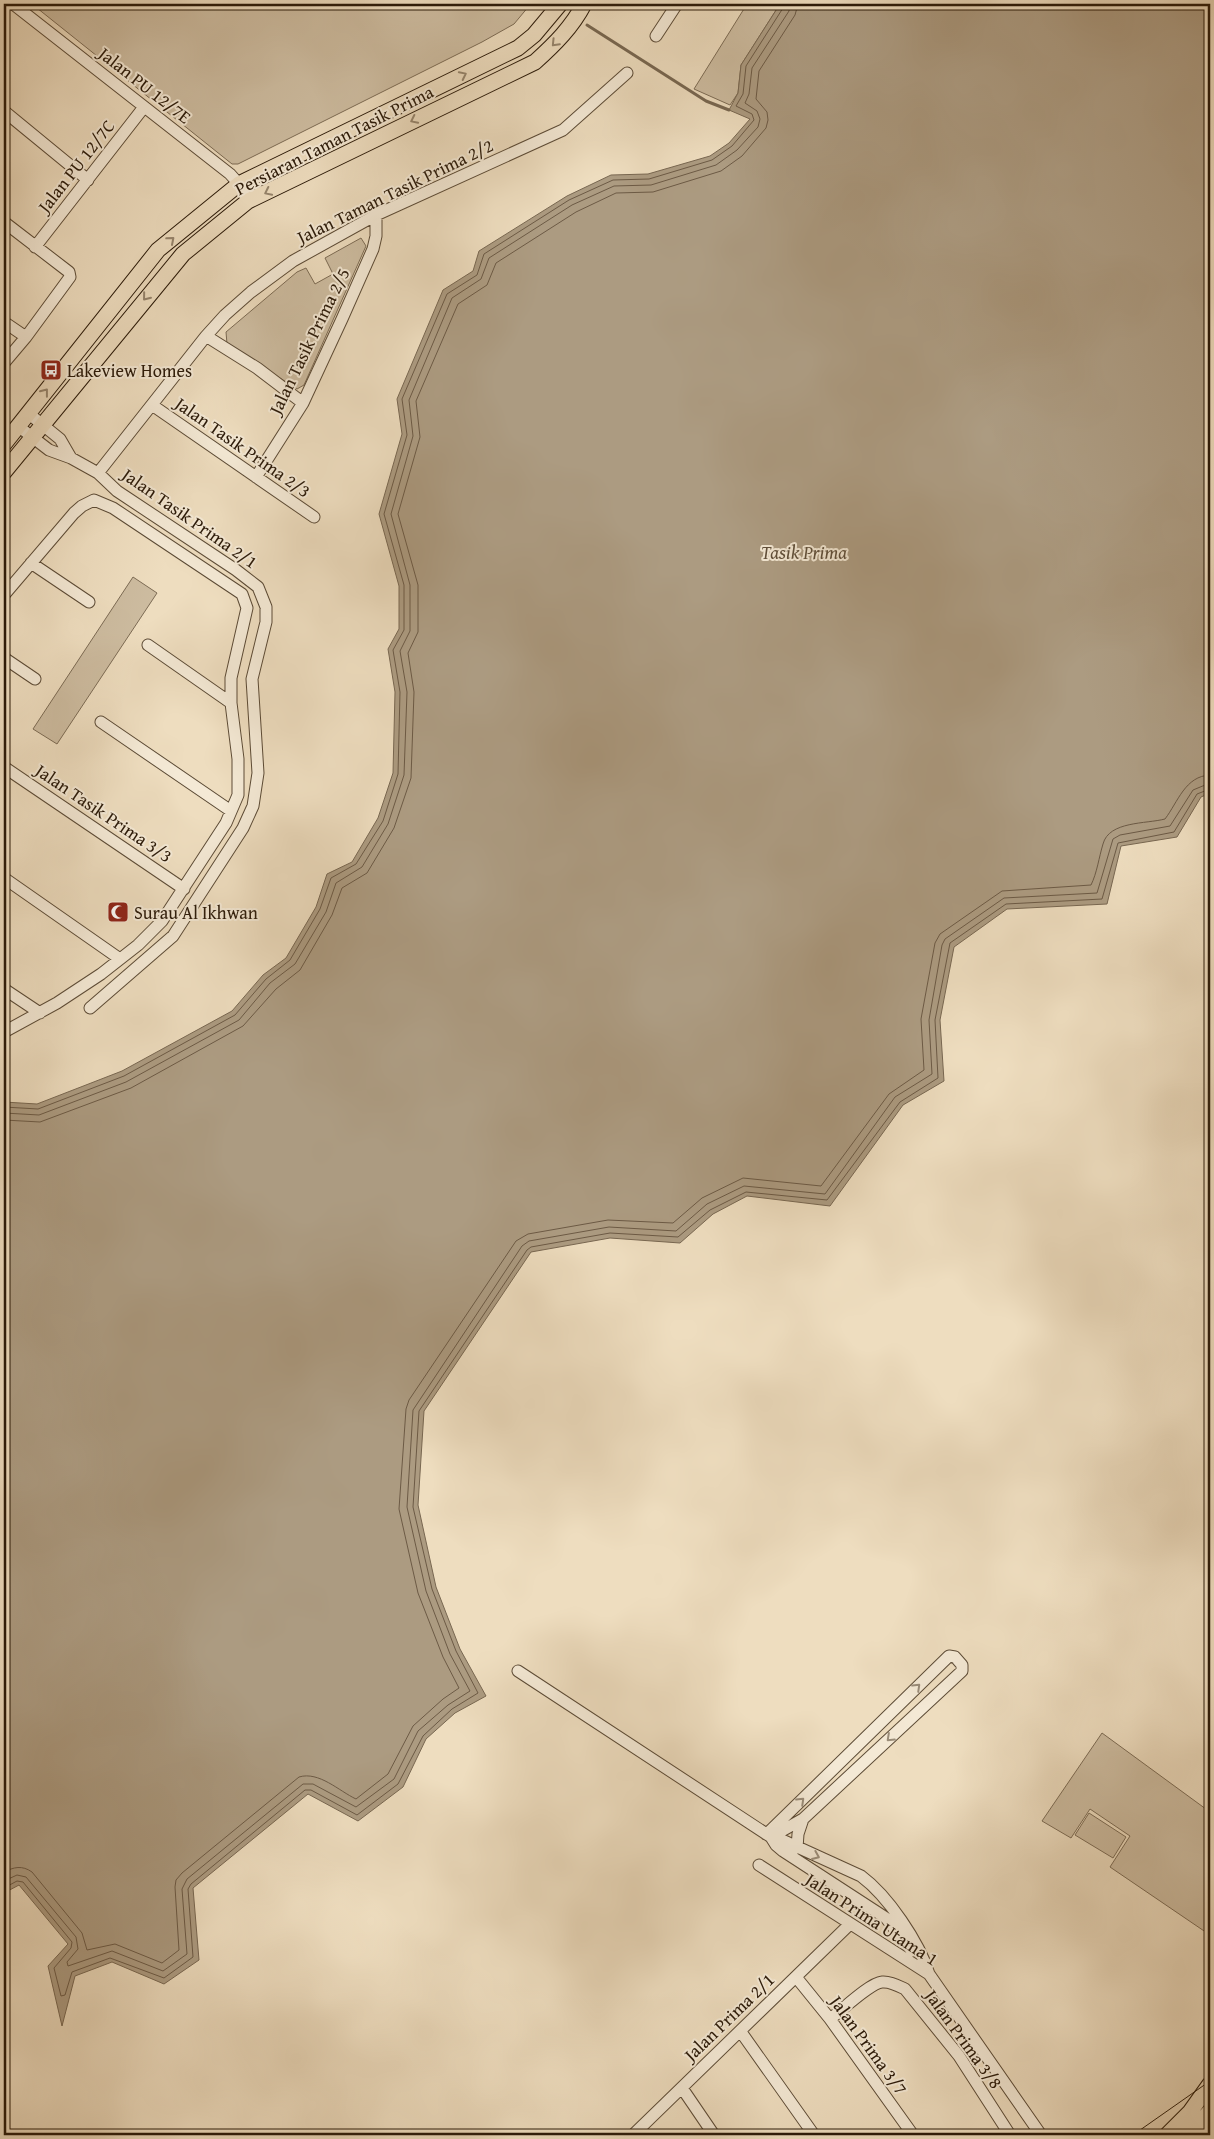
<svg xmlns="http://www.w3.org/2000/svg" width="1214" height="2139" font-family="'Gentium Book Plus',serif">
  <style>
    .green { fill: #cdbca0; stroke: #7c6b54 }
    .water { fill: #ac9b81; stroke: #786751 }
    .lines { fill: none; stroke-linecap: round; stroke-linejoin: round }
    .shore { stroke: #6c5a45; stroke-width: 1 }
    .stream { stroke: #786751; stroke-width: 3 }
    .minor-casing { stroke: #5c4b36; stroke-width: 13 }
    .major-casing { stroke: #2b1a09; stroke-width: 17 }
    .minor { stroke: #f4e9d5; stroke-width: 11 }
    .major { stroke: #eeddbf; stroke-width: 15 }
    .tram { stroke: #2b1a09; stroke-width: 1 }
    .oneway { stroke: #96856d }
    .oneway2 { stroke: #9a8c79 }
    .labels { text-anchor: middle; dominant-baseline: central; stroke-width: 4; stroke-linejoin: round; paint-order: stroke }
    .street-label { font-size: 18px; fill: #2b1a09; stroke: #f4e9d5 }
    .poi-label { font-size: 18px; fill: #2b1a09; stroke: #f4e9d5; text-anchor: start }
    .water-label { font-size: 19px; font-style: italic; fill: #5f4e39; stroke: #f4e9d5 }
  </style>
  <rect width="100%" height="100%" fill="#eeddbf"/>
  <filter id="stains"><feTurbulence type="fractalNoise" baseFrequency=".004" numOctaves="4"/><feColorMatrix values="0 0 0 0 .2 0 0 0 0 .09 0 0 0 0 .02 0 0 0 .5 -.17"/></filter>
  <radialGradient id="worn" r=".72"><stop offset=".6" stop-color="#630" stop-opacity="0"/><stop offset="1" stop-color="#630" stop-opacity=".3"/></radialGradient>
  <path class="green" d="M 32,4 L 527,4 L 529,6 L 514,24 L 482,42 L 238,164 L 232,164 Z
    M 747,4 L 780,4 L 741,65 L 738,93 L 730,105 L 694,89 Z
    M 361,238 L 366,246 L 304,385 L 297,389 L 227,344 L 226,332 L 297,272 L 306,268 L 315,284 L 333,274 L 325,258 Z
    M 133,577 L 157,593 L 57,744 L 33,729 Z
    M 1102,1733 L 1210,1812 L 1210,1935 L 1110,1867 L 1130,1836 L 1090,1809 L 1071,1838 L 1042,1821 Z
    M 1089,1813 L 1126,1837 L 1113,1858 L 1075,1835 Z"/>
  <path class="water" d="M 780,4 L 1210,4 L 1210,793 L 1201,797 L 1177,837 L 1121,846 L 1107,904 L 1007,909 L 954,947 L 940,1020 L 944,1081 L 903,1105 L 830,1206 L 747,1196 L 713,1214 L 680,1243 L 610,1238 L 531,1252 L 424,1411 L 418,1505 L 436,1587 L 460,1649 L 486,1696 L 455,1713 L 426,1739 L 403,1787 L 358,1821 L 308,1794 L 193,1888 L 199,1960 L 164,1984 L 112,1962 L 75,1976 L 62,2026 L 48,1966 L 68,1944 L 19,1885 L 4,1893 L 4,1102 L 37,1104 L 122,1071 L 232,1011 L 263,975 L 286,958 L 316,907 L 327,874 L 352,862 L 378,818 L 393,773 L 395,692 L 388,649 L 399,629 L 399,586 L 379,514 L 402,434 L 397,399 L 443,290 L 473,271 L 479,251 L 567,196 L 611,175 L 648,174 L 710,156 L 729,143 L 750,119 L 729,110 L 738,93 L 741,65 Z"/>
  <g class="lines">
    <path class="shore" d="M 4,1107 L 38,1109 L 124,1076 L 235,1015 L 266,979 L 290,960 L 320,909 L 331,878 L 356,864 L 383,821 L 398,774 L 400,692 L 393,650 L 404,630 L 404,585 L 384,514 L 407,435 L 402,399 L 447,294 L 477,275 L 484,254 L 569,200 L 613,180 L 649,179 L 712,160 L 732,146 L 754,120 L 752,114 L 736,106 L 743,94 L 746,66 L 783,8 L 784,4
      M 4,1113 L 39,1115 L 126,1082 L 239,1020 L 270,983 L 295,964 L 326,912 L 336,883 L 362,867 L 388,824 L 404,775 L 407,692 L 400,651 L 410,631 L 410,585 L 391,514 L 413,436 L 409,400 L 452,298 L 481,279 L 489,258 L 572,205 L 614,186 L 651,185 L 716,165 L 737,150 L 758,127 L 760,119 L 757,111 L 745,103 L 749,94 L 752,68 L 789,11 L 790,4
      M 4,1120 L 40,1122 L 131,1088 L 243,1026 L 276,989 L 300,970 L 332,915 L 342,888 L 367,873 L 394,828 L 411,778 L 414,692 L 408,653 L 418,632 L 418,585 L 398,514 L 420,437 L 416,401 L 458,304 L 487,285 L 496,263 L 576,212 L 616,193 L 653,192 L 721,171 L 742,156 L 766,128 L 768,120 L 767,112 L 756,99 L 759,71 L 795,15 L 798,4
      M 4,1872 C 14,1867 22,1865 32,1872 L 82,1933 L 87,1950 L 115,1944 L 162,1963 L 179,1950 L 175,1887 L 176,1880 L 182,1873 L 299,1777 C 319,1771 339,1791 356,1799 L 388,1774 L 413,1726 L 443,1699 L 459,1688 L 443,1657 L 418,1593 L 399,1509 L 406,1409 L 409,1400 L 516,1241 L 528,1234 L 608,1220 L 673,1223 L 702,1198 L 743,1178 L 821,1186 L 889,1094 L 924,1070 L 921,1019 L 935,943 L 940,934 L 1002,891 L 1091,885 C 1097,873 1099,857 1103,844 C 1109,821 1146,824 1165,819 C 1178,802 1185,776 1210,775
      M 4,1881 L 17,1875 L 26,1877 L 76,1937 L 78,1949 L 67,1962 L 68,1966 L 112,1951 L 163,1971 L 187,1954 L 182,1889 L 187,1879 L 303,1784 L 313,1784 L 356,1807 L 394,1779 L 418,1731 L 448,1705 L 470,1691 L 450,1654 L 426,1591 L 407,1507 L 413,1410 L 522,1246 L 529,1241 L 609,1227 L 676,1231 L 707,1204 L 744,1186 L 825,1194 L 895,1097 L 932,1074 L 929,1020 L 942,945 L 945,939 L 1004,898 L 1097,893 L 1113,839 L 1120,835 L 1170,826 L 1193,790 L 1210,783
      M 4,1888 L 17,1881 L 23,1882 L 72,1942 L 71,1948 L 54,1968 L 61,1996 L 65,1995 L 72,1972 L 110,1958 L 164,1978 L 193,1957 L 188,1889 L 191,1884 L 305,1790 L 311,1790 L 357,1815 L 398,1784 L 423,1736 L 452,1709 L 478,1693 L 456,1651 L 432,1589 L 413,1507 L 419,1411 L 527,1250 L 531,1247 L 610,1233 L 678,1237 L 710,1210 L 746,1192 L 827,1200 L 900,1102 L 938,1078 L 935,1020 L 950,943 L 1006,904 L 1102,899 L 1118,843 L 1174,832 L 1197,794 L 1210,789"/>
    <path class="stream" d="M 587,25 L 706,101 L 729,110"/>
    <g class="minor-casing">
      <path id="minor" d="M 13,4 L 230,174 L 239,184 L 248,201
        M 656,36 L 677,4
        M 4,111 L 88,180
        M 4,222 L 69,272 L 70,277 L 26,337 L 4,363
        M 35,247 L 144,107
        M 4,322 L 26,337
        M 206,336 L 257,368 L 303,403
        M 152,405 L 314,517
        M 28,413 L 60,439 L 71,458
        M 18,426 L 49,450 L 71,458 L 98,473 L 117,491 L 236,570 L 258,587 L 266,607 L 266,622 L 252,679 L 258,773 L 253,806 L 243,828 L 173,936 L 90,1008
        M 98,473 L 206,336 L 225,315 L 251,292 L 293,261 L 376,215 L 563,130 L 627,73
        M 256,477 L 303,403 L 342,319 L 373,249 L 376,236 L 376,215
        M 31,563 L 89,602
        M 4,595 L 74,513 L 82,506 L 94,500 L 113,508 L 242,594 L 247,608 L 231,678 L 231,703 L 238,759 L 238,795 L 226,823 L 162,921 L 138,945 L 101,974 L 57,1003 L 4,1032
        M 148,645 L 231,703
        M 4,658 L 35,679
        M 101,722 L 231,811
        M 4,767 L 184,889
        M 4,878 L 120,959
        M 4,989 L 40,1013
        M 518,1671 L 771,1837 L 782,1840 L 861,1876 C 888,1896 919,1942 929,1974
        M 766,1834 L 770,1831 L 949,1656 L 955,1657 L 962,1665 L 962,1671 L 803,1819 L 798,1834 L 797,1848
        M 771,1837 L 776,1845 L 783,1851 L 886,1918 L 912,1951
        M 771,1837 L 803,1819
        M 759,1865 L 929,1974 L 1041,2135
        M 796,1977 L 830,2019 L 913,2135
        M 830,2019 C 841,2011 870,1983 882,1982 C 890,1981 899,1986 905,1989 L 959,2056 L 1010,2135
        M 741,2032 L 814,2135
        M 682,2088 L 714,2135
        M 1195,2117 L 1210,2135
        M 633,2135 L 850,1924"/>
    </g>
    <g class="major-casing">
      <path id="major" d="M 4,444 L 158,250 L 239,184 L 518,48 L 534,35 L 560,4
        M 4,472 L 183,254 L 248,201 L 535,62 C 555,44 572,27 584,4
        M 1167,2135 L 1190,2112 L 1210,2084
        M 1188,2135 L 1210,2111"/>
    </g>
    <use href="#minor" class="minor"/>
    <use href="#major" class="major"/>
    <path class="tram" d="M 1133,2135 L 1210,2081"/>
  </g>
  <defs><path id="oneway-chevron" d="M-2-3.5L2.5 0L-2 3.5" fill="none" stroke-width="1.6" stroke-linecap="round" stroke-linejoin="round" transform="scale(1.25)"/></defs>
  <g class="oneway">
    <use href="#oneway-chevron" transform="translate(555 43) rotate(134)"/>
    <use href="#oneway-chevron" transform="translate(463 75) rotate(-26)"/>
    <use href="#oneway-chevron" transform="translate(414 120) rotate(154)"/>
    <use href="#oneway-chevron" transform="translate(268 192) rotate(154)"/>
    <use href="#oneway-chevron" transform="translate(171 240) rotate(-41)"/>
    <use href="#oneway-chevron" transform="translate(146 297) rotate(129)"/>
    <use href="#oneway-chevron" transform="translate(45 392) rotate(-52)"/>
  </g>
  <g class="oneway2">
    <use href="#oneway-chevron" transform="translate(917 1687) rotate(-44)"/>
    <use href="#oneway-chevron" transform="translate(890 1738) rotate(137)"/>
    <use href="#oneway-chevron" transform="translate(801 1801) rotate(-44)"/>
    <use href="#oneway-chevron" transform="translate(816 1856) rotate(23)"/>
  </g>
  <defs>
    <g id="bus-square" transform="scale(1.125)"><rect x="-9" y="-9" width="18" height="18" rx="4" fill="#8f2418" stroke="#f4e9d5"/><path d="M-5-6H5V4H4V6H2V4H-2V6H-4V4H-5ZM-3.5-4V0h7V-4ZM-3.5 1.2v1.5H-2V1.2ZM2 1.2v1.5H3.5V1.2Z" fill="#fff"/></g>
    <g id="mosque-square" transform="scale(1.125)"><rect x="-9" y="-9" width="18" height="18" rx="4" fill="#8f2418" stroke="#f4e9d5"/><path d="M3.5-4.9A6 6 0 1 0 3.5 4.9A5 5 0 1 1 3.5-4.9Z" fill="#fff"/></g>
  </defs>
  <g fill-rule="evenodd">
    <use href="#bus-square" x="51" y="370"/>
    <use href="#mosque-square" x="118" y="912"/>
  </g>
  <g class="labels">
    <g class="street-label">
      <text transform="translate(145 85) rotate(38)">Jalan PU 12/7E</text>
      <text transform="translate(334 140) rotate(-27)">Persiaran Taman Tasik Prima</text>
      <text transform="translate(76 166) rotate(-52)">Jalan PU 12/7C</text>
      <text transform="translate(395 191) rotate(-26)">Jalan Taman Tasik Prima 2/2</text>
      <text transform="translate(309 341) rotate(-64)">Jalan Tasik Prima 2/5</text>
      <text transform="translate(243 447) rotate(35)">Jalan Tasik Prima 2/3</text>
      <text transform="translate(190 518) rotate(35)">Jalan Tasik Prima 2/1</text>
      <text transform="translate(104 813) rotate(34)">Jalan Tasik Prima 3/3</text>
      <text transform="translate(872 1919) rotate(33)">Jalan Prima Utama 1</text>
      <text transform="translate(729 2017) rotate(-44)">Jalan Prima 2/1</text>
      <text transform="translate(964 2039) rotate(54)">Jalan Prima 3/8</text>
      <text transform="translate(869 2045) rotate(54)">Jalan Prima 3/7</text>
    </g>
    <g class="poi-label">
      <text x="67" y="370">Lakeview Homes</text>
      <text x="134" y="912">Surau Al Ikhwan</text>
    </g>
    <g class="water-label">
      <text x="804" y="552">Tasik Prima</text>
    </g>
  </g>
  <rect width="1214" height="2139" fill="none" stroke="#eeddbf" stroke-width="20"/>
  <rect x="5" y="5" width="1204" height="2129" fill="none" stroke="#2b1a09" stroke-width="2.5"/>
  <rect x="10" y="10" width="1194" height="2119" fill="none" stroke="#2b1a09"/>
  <rect width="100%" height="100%" filter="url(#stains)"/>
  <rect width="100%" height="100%" fill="url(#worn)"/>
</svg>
